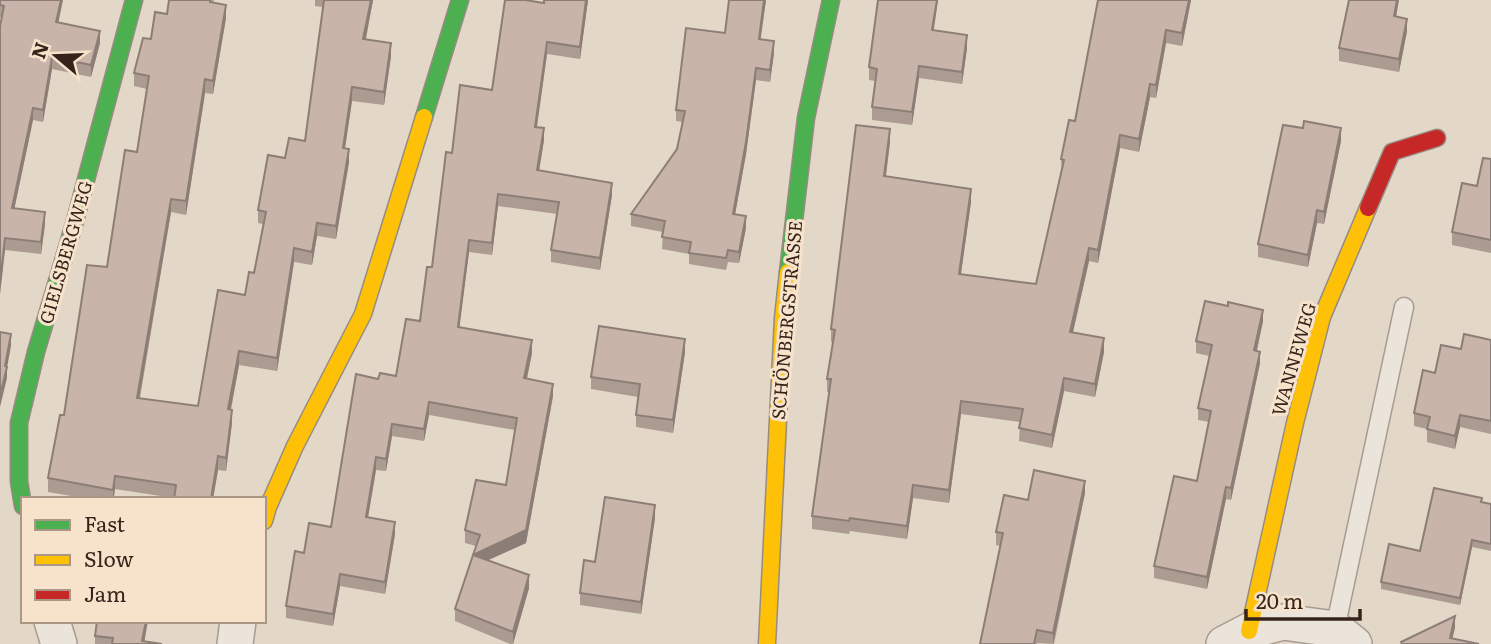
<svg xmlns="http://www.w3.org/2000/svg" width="1491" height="644" font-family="Literata,serif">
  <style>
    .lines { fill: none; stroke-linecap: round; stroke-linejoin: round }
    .lane-casing { stroke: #a89c92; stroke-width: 21 }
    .street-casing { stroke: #a89c92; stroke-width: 38 }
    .fast-casing { stroke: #978c82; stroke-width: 19 }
    .slow-casing { stroke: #978c82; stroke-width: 19 }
    .jam-casing { stroke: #978c82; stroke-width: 19 }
    .lane { stroke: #ebe4db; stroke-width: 18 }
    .street { stroke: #ebe4db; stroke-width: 35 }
    .fast { stroke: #4caf50; stroke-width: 16 }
    .slow { stroke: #ffc107; stroke-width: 16 }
    .jam { stroke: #c62828; stroke-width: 16 }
    .wall { fill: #ac9b91 }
    .shaded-wall { fill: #8c7e76 }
    .building { fill: #c8b4a9; stroke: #8c7e76; stroke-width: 2 }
    .labels { text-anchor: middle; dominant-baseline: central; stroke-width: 6; stroke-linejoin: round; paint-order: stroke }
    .street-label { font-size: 18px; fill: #36241b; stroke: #f7e3cc }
  </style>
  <rect width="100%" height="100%" fill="#e3d7c8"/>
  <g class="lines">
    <g class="lane-casing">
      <path id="lane" d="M 1335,629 L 1404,307"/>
    </g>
    <g class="street-casing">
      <path id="street" d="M 52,621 L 59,644
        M 235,644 L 238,621
        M 1224,644 L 1249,631 L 1283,622 L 1335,629 L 1354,644"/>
    </g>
    <g class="fast-casing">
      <path id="fast" d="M 424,117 L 460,0
        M 788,272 L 806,118 L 831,0
        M 23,506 L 19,481 L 19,423 L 36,352 L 75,221 L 134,0"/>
    </g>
    <g class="slow-casing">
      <path id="slow" d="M 264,521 L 268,507 L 295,446 L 363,314 L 424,117
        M 1249,631 L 1295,423 L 1322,317 L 1368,208
        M 767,644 L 783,318 L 788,272"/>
    </g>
    <g class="jam-casing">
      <path id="jam" d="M 1368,208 L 1392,152 L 1437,138"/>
    </g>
    <use href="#lane" class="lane"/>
    <use href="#street" class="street"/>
    <use href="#fast" class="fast"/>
    <use href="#slow" class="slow"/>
    <use href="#jam" class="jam"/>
  </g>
  <path class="wall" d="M 0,0 L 58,23 L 100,43 L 91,77 L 52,69 L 43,122 L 33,120 L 14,209 L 45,224 L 41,254 L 5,250 L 2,17 L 0,17 Z
    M 169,0 L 214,0 L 213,3 L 226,18 L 213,94 L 205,93 L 186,215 L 171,212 L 140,398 L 198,406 L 254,273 L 263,224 L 258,223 L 258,210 L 285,158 L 305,141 L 323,7 L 315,6 L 315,0 L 373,0 L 366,39 L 391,56 L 384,105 L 352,101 L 345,148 L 349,162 L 336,239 L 317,236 L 312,265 L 294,262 L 277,371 L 239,365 L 231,410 L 232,423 L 226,471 L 218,470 L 213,499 L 174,499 L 174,498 L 115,489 L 114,499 L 89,499 L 48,492 L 48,478 L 64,415 L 107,267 L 137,152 L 147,89 L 134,86 L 134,73 L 167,14 Z
    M 544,0 L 588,0 L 580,59 L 547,54 L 537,127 L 544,140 L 539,171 L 612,195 L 600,270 L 551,262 L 551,250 L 557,214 L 498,206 L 492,255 L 469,252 L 459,327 L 532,353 L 527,379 L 553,396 L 526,543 L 488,560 L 529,588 L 513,644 L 510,644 L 455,621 L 455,609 L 476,546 L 465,543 L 465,530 L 506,485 L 515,430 L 429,415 L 424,441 L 392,436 L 386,471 L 376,470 L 368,517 L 395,534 L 385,594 L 340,586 L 333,626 L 286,618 L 286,606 L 304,553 L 331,527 L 378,379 L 396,376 L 420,321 L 432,267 L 452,153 L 492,90 L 544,3 Z
    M 729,0 L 766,0 L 760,39 L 774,53 L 770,82 L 756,80 L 746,154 L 735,214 L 746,228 L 739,263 L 728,262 L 726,270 L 689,264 L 689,254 L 662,249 L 663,232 L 631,226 L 631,214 L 677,149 L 683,122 L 676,121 L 676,110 L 725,33 Z
    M 1098,0 L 1191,0 L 1182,46 L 1166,43 L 1156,98 L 1150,97 L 1139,152 L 1120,148 L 1098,263 L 1089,261 L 1073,332 L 1104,352 L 1095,397 L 1064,391 L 1052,448 L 1019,441 L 1020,422 L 961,414 L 949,503 L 913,498 L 907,539 L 850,531 L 849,534 L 812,529 L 812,516 L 829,392 L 827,392 L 827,379 L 833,342 L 831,342 L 831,329 L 890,142 L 886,176 L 971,202 L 961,274 L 1036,284 L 1062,173 L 1061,159 L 1075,121 Z
    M 1396,16 L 1407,31 L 1399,72 L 1339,61 L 1339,48 Z
    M 934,30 L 967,48 L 962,84 L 919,78 L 912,125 L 872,120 L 872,107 L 875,81 L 869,80 L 869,67 Z
    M 1341,141 L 1324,224 L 1317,223 L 1308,267 L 1258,257 L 1258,244 Z
    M 1491,159 L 1491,253 L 1452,245 L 1452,232 Z
    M 1263,321 L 1257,351 L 1260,363 L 1231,500 L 1226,499 L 1207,589 L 1154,578 L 1154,566 L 1197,481 L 1209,422 L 1198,420 L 1198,408 L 1209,356 L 1196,353 L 1196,341 Z
    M 1491,340 L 1491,434 L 1460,427 L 1455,449 L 1427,442 L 1427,429 L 1414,426 L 1414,413 L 1435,373 L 1461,349 Z
    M 685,352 L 673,433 L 636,427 L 636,415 L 638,397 L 591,389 L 591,377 Z
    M 1085,493 L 1054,644 L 1037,643 L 1037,644 L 980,644 L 1000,546 L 996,545 L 996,532 L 1028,500 Z
    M 1482,502 L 1491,504 L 1491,551 L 1472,547 L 1460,605 L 1381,589 L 1381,582 Z
    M 655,518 L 641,614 L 580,605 L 580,593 L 595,562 Z
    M 95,636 L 144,641 L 162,644 L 95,644 Z"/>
  <path class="shaded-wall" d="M 61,0 L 63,0 L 56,34 L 56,22 Z
    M 371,0 L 373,0 L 363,52 L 363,39 Z
    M 586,0 L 588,0 L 580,59 L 580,47 Z
    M 764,0 L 766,0 L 759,51 L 759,39 Z
    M 937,0 L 938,0 L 932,43 L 932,30 Z
    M 1189,0 L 1191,0 L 1182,46 L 1182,33 Z
    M 1397,0 L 1399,0 L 1394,29 L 1394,16 Z
    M 226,5 L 226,18 L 213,94 L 213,81 Z
    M 1407,19 L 1407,31 L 1399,72 L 1399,59 Z
    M 1166,30 L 1166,43 L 1156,98 L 1156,85 Z
    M 100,31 L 100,43 L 91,77 L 91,65 Z
    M 967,35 L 967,48 L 962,84 L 962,72 Z
    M 774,41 L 774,53 L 770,82 L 770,70 Z
    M 547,42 L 547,54 L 535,139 L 535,127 Z
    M 391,43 L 391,56 L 384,105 L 384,92 Z
    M 52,57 L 52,69 L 43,122 L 43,110 Z
    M 919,66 L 919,78 L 912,125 L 912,112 Z
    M 756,68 L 756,80 L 746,154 L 733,226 L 733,214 Z
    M 205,79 L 205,93 L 186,215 L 186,201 Z
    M 1150,84 L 1150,97 L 1139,152 L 1139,139 Z
    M 352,87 L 352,101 L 343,161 L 343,148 Z
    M 33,108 L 33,120 L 12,220 L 12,208 Z
    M 544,128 L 544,140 L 537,183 L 537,170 Z
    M 1341,128 L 1341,141 L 1324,224 L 1324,212 Z
    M 890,129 L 890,142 L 884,189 L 884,176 Z
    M 1120,135 L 1120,148 L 1098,263 L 1098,250 Z
    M 349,149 L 349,162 L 336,239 L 336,226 Z
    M 612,183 L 612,195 L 600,270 L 600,258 Z
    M 971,189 L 971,202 L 959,287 L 959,274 Z
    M 498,194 L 498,206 L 492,255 L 492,243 Z
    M 171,199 L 171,212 L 137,411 L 137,398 Z
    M 1317,210 L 1317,223 L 1308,267 L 1308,255 Z
    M 45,212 L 45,224 L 41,254 L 41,242 Z
    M 746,216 L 746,228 L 739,263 L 739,252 Z
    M 317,223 L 317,236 L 312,265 L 312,252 Z
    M 5,238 L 5,250 L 0,295 L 0,283 Z
    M 469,240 L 469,252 L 458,339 L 458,327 Z
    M 294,248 L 294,262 L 277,371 L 277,358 Z
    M 1089,248 L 1089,261 L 1070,345 L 1070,332 Z
    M 1263,310 L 1263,321 L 1254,362 L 1254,350 Z
    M 11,334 L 11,346 L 7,368 L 7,378 L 0,407 L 0,395 Z
    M 1104,338 L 1104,352 L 1095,397 L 1095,384 Z
    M 685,339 L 685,352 L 673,433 L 673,420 Z
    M 532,340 L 532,353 L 524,391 L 524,378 Z
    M 239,351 L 239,365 L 228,423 L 228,409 Z
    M 1260,352 L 1260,363 L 1231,500 L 1231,488 Z
    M 1064,378 L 1064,391 L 1052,448 L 1052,435 Z
    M 553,384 L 553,396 L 526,543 L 473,567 L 473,555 Z
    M 961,401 L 961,414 L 949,503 L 949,490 Z
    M 429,402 L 429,415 L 424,441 L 424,429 Z
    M 232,410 L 232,423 L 226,471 L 226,458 Z
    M 1460,415 L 1460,427 L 1455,449 L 1455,436 Z
    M 392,424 L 392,436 L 386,471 L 386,459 Z
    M 218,456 L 218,470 L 213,499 L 211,499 Z
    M 376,457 L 376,470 L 366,529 L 366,517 Z
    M 115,476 L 115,489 L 113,499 L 113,490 Z
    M 1085,481 L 1085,493 L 1053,644 L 1053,633 Z
    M 913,485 L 913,498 L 907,539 L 907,526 Z
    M 1226,487 L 1226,499 L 1207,589 L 1207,577 Z
    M 655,505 L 655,518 L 641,614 L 641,602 Z
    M 395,522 L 395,534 L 385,594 L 385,582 Z
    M 1472,540 L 1472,547 L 1460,605 L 1460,598 Z
    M 340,574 L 340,586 L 333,626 L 333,614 Z
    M 529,575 L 529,588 L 513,644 L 513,632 Z
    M 1455,616 L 1455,628 L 1451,644 L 1450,638 Z
    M 146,621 L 148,621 L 144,644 L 142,644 Z"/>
  <path class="building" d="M 0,0 L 61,0 L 56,22 L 100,31 L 91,65 L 52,57 L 43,110 L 33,108 L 12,208 L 45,212 L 41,242 L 5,238 L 0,283 L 0,26 L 4,6 L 0,5 Z
    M 169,0 L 210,0 L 210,2 L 226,5 L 213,81 L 205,79 L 186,201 L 171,199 L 137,398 L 198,406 L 218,290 L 245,295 L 249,272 L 254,273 L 266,212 L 258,210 L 268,155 L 285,158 L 289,138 L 305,141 L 324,0 L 371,0 L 363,39 L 391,43 L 384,92 L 352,87 L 343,148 L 349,149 L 336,226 L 317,223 L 312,252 L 294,248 L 277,358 L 239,351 L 228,409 L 232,410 L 226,458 L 218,456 L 211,499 L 174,499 L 176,485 L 115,476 L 113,490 L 48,478 L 60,415 L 64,415 L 87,265 L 107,267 L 125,150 L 137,152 L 149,76 L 134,73 L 143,38 L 151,39 L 155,12 L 167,14 Z
    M 505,0 L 525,0 L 544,3 L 544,0 L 586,0 L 580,47 L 547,42 L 535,127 L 544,128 L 537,170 L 612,183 L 600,258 L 551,250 L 559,202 L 498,194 L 492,243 L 469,240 L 458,327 L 532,340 L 524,378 L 553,384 L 526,530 L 473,555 L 480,535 L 465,530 L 476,480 L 506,485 L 517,418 L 429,402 L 424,429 L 392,424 L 386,459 L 376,457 L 366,517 L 395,522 L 385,582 L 340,574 L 333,614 L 286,606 L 295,551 L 304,553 L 309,523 L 331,527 L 356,374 L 378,379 L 380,373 L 396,376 L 406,319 L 420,321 L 427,267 L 432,267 L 446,152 L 452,153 L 460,85 L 492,90 Z
    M 729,0 L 764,0 L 759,39 L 774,41 L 770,70 L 756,68 L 746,142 L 733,214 L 746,216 L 739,252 L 728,250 L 726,258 L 689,253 L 691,242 L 662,237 L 665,221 L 631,214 L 677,149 L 685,111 L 676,110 L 686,28 L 725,33 Z
    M 878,0 L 937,0 L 932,30 L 967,35 L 962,72 L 919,66 L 912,112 L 872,107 L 877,69 L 869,67 Z
    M 1098,0 L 1189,0 L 1182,33 L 1166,30 L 1156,85 L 1150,84 L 1139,139 L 1120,135 L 1098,250 L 1089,248 L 1070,332 L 1104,338 L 1095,384 L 1064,378 L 1052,435 L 1019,428 L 1023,409 L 961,401 L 949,490 L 913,485 L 907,526 L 850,518 L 849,521 L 812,516 L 831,379 L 827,379 L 835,330 L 831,329 L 856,125 L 890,129 L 884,176 L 971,189 L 959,274 L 1036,284 L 1064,160 L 1061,159 L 1069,120 L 1075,121 Z
    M 1349,0 L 1397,0 L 1394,16 L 1407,19 L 1399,59 L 1339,48 Z
    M 1304,121 L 1341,128 L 1324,212 L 1317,210 L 1308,255 L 1258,244 L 1283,125 L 1303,128 Z
    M 1483,158 L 1491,159 L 1491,240 L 1452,232 L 1462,183 L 1477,186 Z
    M 1205,301 L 1228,306 L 1228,302 L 1263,310 L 1254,350 L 1260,352 L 1231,488 L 1226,487 L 1207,577 L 1154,566 L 1174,476 L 1197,481 L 1211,411 L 1198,408 L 1212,345 L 1196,341 Z
    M 599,326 L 685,339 L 673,420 L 636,415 L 640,384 L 591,377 Z
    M 0,332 L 11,334 L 5,366 L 7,367 L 0,395 Z
    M 1464,334 L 1491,340 L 1491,421 L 1460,415 L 1455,436 L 1427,429 L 1430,417 L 1414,413 L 1423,370 L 1435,373 L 1441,345 L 1461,349 Z
    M 1034,470 L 1085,481 L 1053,633 L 1037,630 L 1034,644 L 980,644 L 1003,533 L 996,532 L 1004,495 L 1028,500 Z
    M 1434,488 L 1482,498 L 1481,502 L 1491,504 L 1491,544 L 1472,540 L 1460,598 L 1381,582 L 1389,544 L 1420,551 Z
    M 605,497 L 655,505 L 641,602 L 580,593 L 584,560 L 595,562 Z
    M 473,555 L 529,575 L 513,632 L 455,609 Z
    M 1455,616 L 1450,638 L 1479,644 L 1402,644 L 1401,642 Z
    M 97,621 L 146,621 L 142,641 L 162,644 L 112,644 L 113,638 L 95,636 Z"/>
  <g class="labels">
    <g class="street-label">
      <text transform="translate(65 252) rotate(-74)">GIELSBERGWEG</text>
      <text transform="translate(786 320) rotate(-85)">SCHÖNBERGSTRASSE</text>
      <text transform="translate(1293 359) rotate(-74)">WANNEWEG</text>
    </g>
  </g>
  <rect x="21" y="497" width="245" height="126" fill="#f7e3cc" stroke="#aa9785" stroke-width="2"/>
  <rect x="35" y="520" width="35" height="10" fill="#4caf50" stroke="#aa9785" stroke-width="2"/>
  <text x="84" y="532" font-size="21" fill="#36241b">Fast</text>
  <rect x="35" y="555" width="35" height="10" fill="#ffc107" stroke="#aa9785" stroke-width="2"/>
  <text x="84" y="567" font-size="21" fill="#36241b">Slow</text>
  <rect x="35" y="590" width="35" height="10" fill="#c62828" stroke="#aa9785" stroke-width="2"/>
  <text x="84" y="602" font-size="21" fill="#36241b">Jam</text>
  <g transform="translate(56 56) rotate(289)" stroke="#f7e3cc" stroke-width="5" paint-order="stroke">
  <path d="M0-5L12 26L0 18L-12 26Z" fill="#36241b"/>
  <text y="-10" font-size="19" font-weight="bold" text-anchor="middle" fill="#36241b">N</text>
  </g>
  <path d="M1246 609v10h114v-10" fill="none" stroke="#36241b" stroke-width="3.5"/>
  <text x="1256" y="609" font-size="21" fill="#36241b" stroke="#f7e3cc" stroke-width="5" paint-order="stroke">20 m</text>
</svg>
